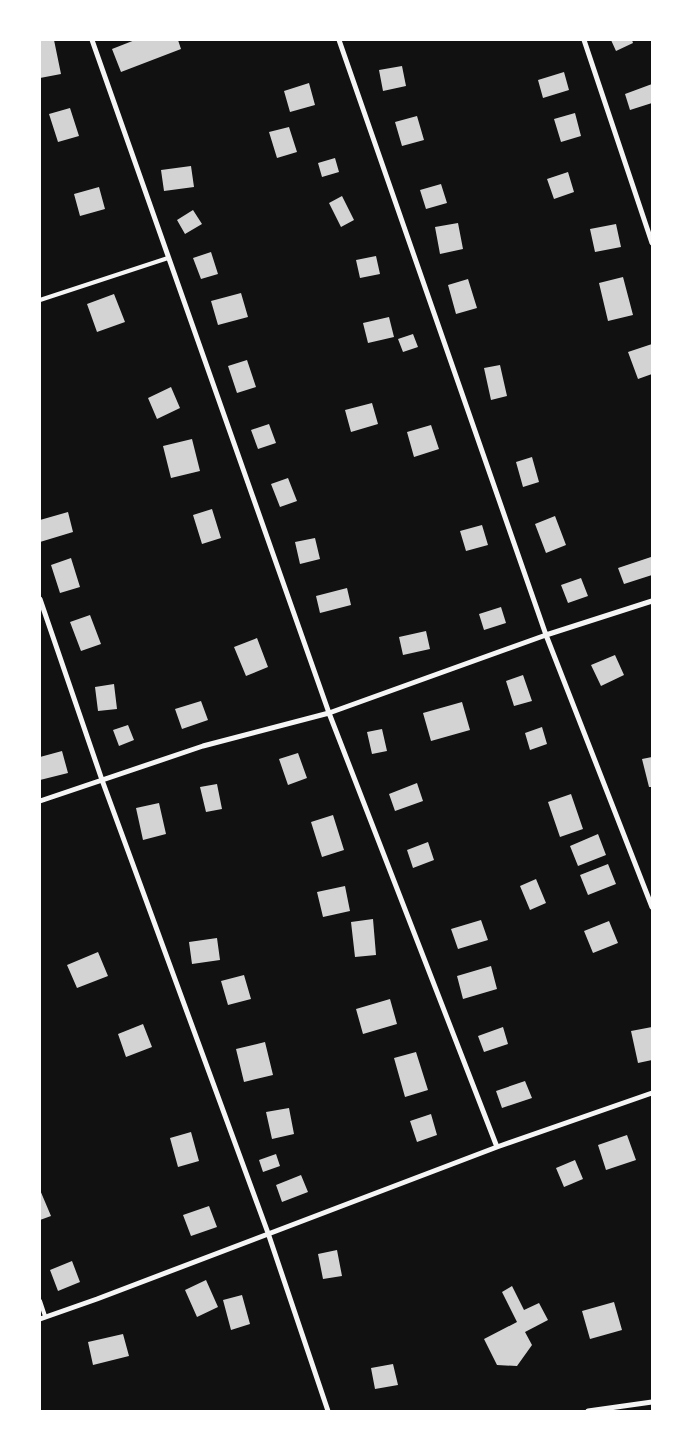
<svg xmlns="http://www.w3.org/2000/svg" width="692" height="1451" font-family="'Roboto Condensed',sans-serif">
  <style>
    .building { fill: #d3d3d3 }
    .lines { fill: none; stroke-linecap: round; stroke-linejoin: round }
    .service { stroke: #f5f5f5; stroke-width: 4 }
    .minor { stroke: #f5f5f5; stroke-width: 5 }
  </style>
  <rect width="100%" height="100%" fill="#111"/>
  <path class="building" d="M 40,40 L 54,40 L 61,74 L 40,78 Z
    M 135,40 L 178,40 L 181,49 L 121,72 L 112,49 Z
    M 611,40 L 632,40 L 633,43 L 616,51 Z
    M 402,66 L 406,86 L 383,91 L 379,70 Z
    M 564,72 L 569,90 L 543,98 L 538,80 Z
    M 309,83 L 315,105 L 290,112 L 284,91 Z
    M 652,84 L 652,103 L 630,110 L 625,94 Z
    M 70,108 L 79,136 L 58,142 L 49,114 Z
    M 575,113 L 581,136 L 561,142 L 554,119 Z
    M 417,116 L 424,140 L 402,146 L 395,122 Z
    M 289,127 L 297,152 L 277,158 L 269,132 Z
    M 335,158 L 339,172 L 322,177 L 318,163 Z
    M 191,166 L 194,187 L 164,191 L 161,170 Z
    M 568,172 L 574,192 L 554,199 L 547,179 Z
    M 441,184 L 447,203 L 426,209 L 420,190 Z
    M 99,187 L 105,209 L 80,216 L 74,194 Z
    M 342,196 L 354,220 L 341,227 L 329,203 Z
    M 193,210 L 202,224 L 185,234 L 177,220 Z
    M 458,223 L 463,249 L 440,254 L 435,227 Z
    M 616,224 L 621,247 L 595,252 L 590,229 Z
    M 211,252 L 218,274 L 201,279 L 193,258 Z
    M 376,256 L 380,274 L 360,278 L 356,260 Z
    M 623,277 L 633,315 L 608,321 L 599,283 Z
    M 468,279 L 477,308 L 456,314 L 448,285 Z
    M 241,293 L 248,317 L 218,325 L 211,301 Z
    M 114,294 L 125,322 L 97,332 L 87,304 Z
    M 389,317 L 394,337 L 368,343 L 363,323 Z
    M 413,334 L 418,347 L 403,352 L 398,339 Z
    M 652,344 L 652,374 L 638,379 L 628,352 Z
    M 247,360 L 256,387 L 237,393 L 228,366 Z
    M 500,365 L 507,396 L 491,400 L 484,368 Z
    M 171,387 L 180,408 L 157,419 L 148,398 Z
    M 372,403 L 378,424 L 351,432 L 345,410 Z
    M 269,424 L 276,443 L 258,449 L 251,430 Z
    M 431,425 L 439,449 L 414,457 L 407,432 Z
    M 192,439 L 200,471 L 171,478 L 163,446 Z
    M 532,457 L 539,482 L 523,487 L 516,462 Z
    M 288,478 L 297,501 L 280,507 L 271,484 Z
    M 212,509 L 221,538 L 202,544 L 193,515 Z
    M 68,512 L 73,532 L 40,542 L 40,520 Z
    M 555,516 L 566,545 L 546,553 L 535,524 Z
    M 482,525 L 488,545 L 466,551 L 460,531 Z
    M 315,538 L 320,559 L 300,564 L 295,542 Z
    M 651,557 L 652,575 L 624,584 L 618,568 Z
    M 71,558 L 80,587 L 60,593 L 51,565 Z
    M 581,578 L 588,596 L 568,603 L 561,585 Z
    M 347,588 L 351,605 L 320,613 L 316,596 Z
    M 501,607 L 506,623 L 484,630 L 479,614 Z
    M 90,615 L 101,644 L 81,651 L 70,622 Z
    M 426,631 L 430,649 L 403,655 L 399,637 Z
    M 257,638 L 268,667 L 246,676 L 234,647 Z
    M 615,655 L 624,675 L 601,686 L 591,665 Z
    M 523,675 L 532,701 L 514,706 L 506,681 Z
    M 114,684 L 117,709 L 98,711 L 95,687 Z
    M 201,701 L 208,720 L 182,729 L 175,709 Z
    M 462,702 L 470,730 L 431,741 L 423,713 Z
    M 128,725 L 134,740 L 119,746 L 113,730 Z
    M 542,727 L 547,744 L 530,750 L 525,733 Z
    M 382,729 L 387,751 L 372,754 L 367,732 Z
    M 62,751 L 68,773 L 40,780 L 40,757 Z
    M 298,753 L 307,778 L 288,785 L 279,759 Z
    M 652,757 L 652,787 L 649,787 L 642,759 Z
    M 417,783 L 423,801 L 395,811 L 389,794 Z
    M 217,784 L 222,809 L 206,812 L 200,787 Z
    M 571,794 L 583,829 L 560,837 L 548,802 Z
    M 159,803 L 166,834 L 143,840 L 136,808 Z
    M 333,815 L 344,850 L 322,857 L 311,822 Z
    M 598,834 L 606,855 L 578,866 L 570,846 Z
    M 428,842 L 434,860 L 413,868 L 407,850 Z
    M 608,864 L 616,884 L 588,895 L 580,875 Z
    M 536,879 L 546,903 L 530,910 L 520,886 Z
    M 345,886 L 350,911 L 323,917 L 317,892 Z
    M 373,919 L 376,955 L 355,957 L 351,922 Z
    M 481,920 L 488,940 L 458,949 L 451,929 Z
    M 609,921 L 618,943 L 593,953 L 584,931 Z
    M 217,938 L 220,960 L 192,964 L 189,942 Z
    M 98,952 L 108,976 L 77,988 L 67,965 Z
    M 491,966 L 497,989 L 463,999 L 457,976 Z
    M 244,975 L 251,999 L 228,1005 L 221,981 Z
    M 390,999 L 397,1024 L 363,1034 L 356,1009 Z
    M 143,1024 L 152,1047 L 126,1057 L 118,1034 Z
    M 503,1027 L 508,1044 L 484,1052 L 478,1036 Z
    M 652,1027 L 652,1060 L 638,1063 L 631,1031 Z
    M 265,1042 L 273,1075 L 244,1082 L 236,1049 Z
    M 416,1052 L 428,1090 L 405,1097 L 394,1058 Z
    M 525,1081 L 532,1098 L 502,1108 L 496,1091 Z
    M 289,1108 L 294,1134 L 272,1139 L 266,1112 Z
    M 431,1114 L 437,1135 L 417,1142 L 410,1121 Z
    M 191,1132 L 199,1161 L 178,1167 L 170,1138 Z
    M 627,1135 L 636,1160 L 606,1170 L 598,1145 Z
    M 276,1154 L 280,1166 L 263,1172 L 259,1160 Z
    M 575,1160 L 583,1179 L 564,1187 L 556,1168 Z
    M 301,1175 L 308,1192 L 282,1202 L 276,1185 Z
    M 40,1190 L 51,1216 L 40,1220 Z
    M 209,1206 L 217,1227 L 191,1236 L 183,1215 Z
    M 337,1250 L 342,1276 L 323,1279 L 318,1254 Z
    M 72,1261 L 80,1282 L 58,1291 L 50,1270 Z
    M 206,1280 L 218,1307 L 197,1317 L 185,1290 Z
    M 512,1286 L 524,1310 L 539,1303 L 548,1320 L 525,1332 L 532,1345 L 517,1366 L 497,1365 L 484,1339 L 517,1322 L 502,1292 Z
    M 242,1295 L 250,1324 L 231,1330 L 223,1300 Z
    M 614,1302 L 622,1330 L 590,1339 L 582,1311 Z
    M 123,1334 L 129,1356 L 93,1365 L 88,1342 Z
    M 393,1364 L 398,1385 L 375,1389 L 371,1368 Z"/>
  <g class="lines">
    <path class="service" d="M 40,300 L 168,258
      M 40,1301 L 45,1316"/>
    <path class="minor" d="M 92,40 L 329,713 L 497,1147
      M 339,40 L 546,635 L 652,907
      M 584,40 L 652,243
      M 40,599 L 102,780 L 268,1233 L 328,1411
      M 40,801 L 203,746 L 329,713 L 546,635 L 652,601
      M 40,1319 L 97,1299 L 497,1147 L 652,1093
      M 588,1411 L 652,1402"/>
  </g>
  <rect width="692" height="1451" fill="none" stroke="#ffffff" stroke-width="82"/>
</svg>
